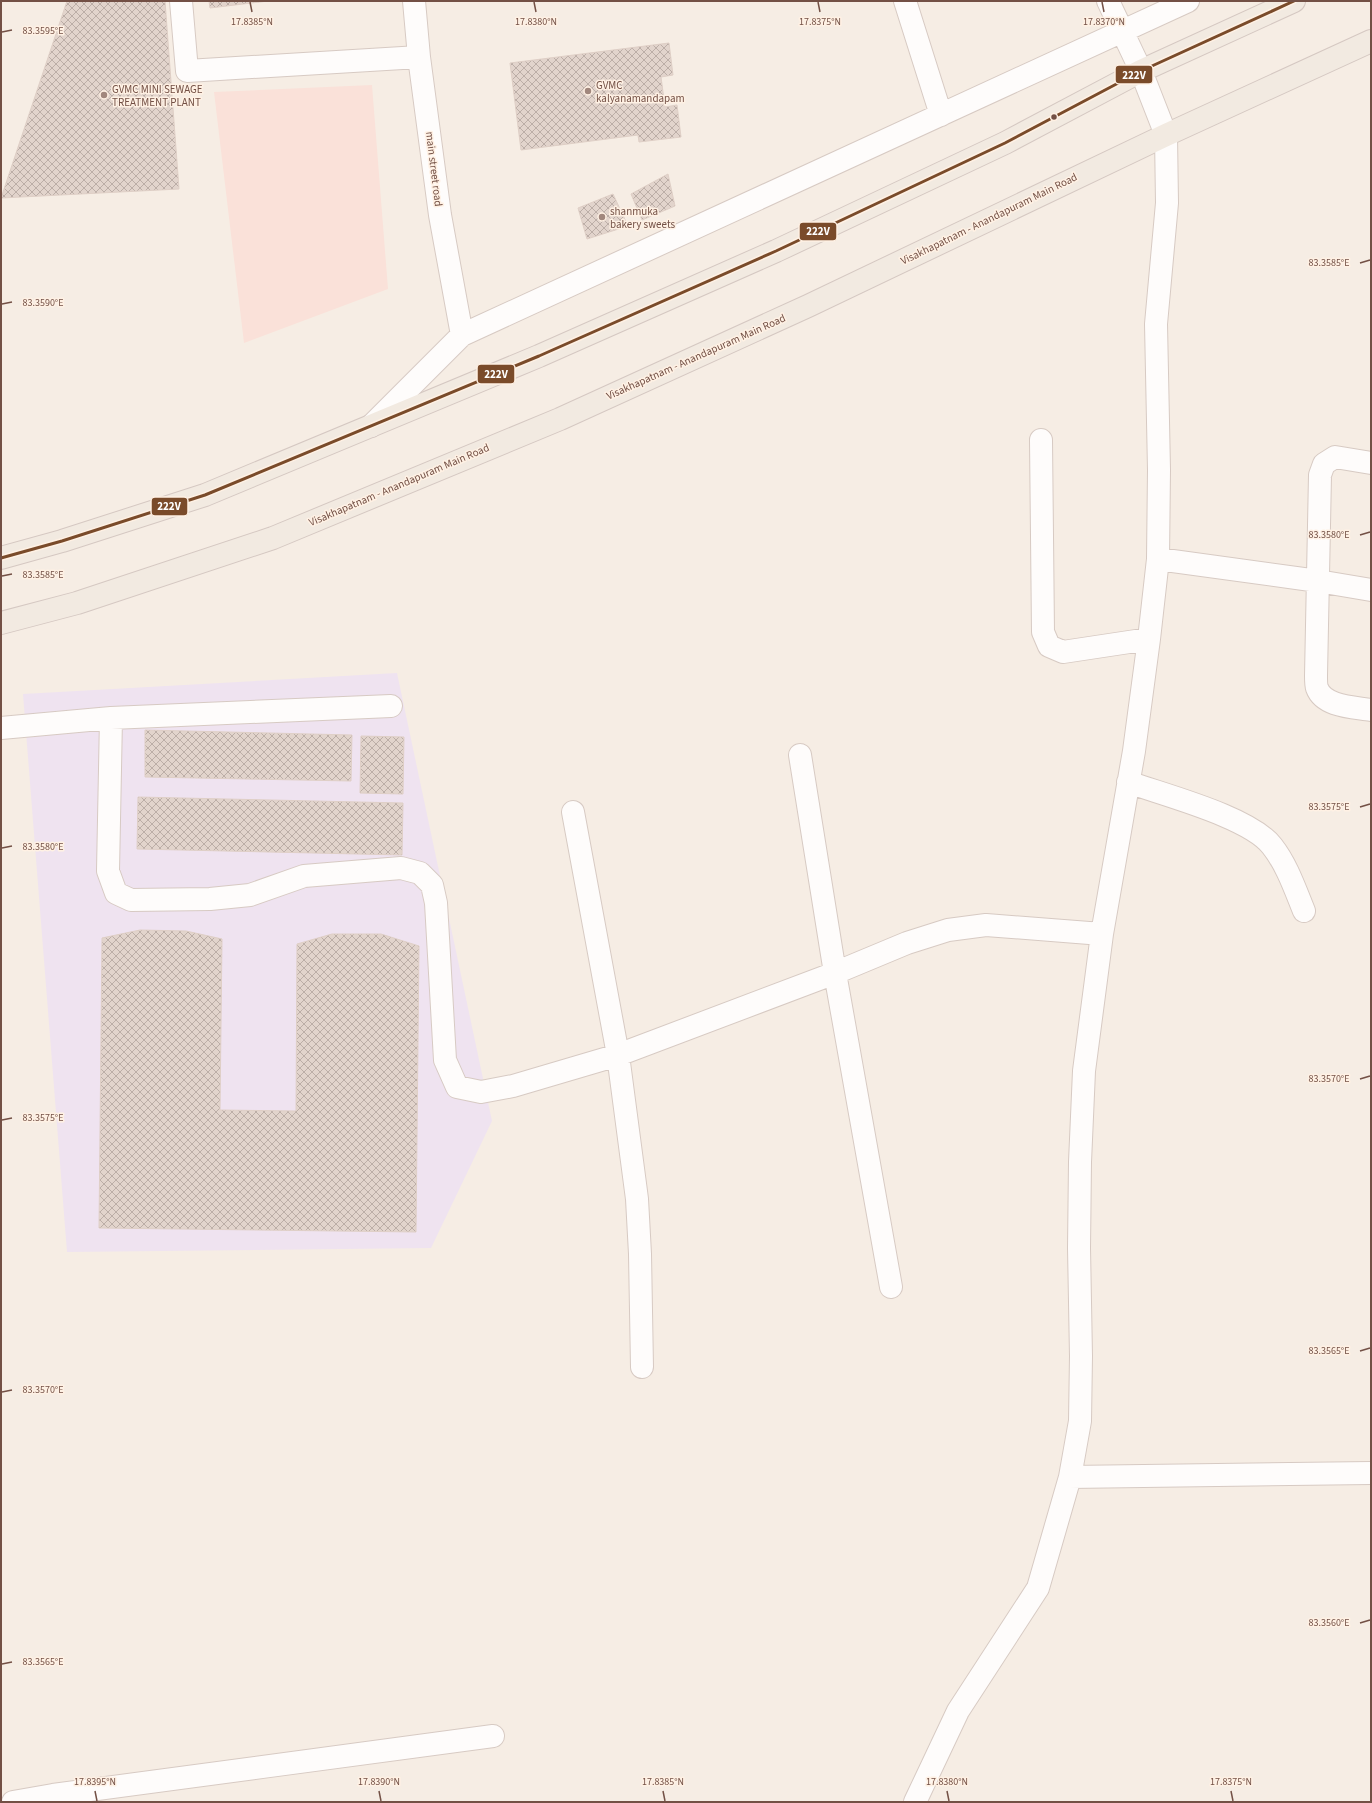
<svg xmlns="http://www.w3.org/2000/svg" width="1372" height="1803" font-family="'Source Sans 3',sans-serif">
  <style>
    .commercial { fill: #fae1d9 }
    .education { fill: #efe3f0 }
    .building { fill: url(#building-cross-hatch); stroke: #dfcfc6 }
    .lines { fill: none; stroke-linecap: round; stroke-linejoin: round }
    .minor-casing { stroke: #d7cac3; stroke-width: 24 }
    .major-casing { stroke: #d5c8c2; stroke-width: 24 }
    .minor { stroke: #fefcfb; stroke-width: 22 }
    .major { stroke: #f2eae1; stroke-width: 22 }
    .bus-1-casing { stroke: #fff1e4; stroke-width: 6 }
    .bus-1 { stroke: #7a4b2a; stroke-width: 3 }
    .ticks { fill: none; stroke: #735045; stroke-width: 1.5 }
    .poi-dot { fill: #a1877d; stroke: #fff1e4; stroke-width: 1.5 }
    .bus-dot { fill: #735045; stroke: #fff1e4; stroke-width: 1.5 }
    .labels { text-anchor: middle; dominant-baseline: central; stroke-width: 3; stroke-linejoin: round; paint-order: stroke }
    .poi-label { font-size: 11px; fill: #735045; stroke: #fff1e4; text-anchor: start }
    .street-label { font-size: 11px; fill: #735045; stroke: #fff1e4 }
    .ticks-label { font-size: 10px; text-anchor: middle; fill: #735045; stroke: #fff1e4; stroke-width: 3; stroke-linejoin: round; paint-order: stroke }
    .line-badge { stroke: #fff1e4; stroke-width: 1.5 }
    .badge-label { font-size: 11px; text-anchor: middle; font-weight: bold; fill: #fff }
  </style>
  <defs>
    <pattern id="building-cross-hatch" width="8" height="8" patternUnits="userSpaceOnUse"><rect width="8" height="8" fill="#e2d4cc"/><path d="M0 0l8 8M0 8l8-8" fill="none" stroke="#bcaea7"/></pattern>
  </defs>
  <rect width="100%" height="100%" fill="#f6ede4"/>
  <path class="commercial" d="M 372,85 L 388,289 L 244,343 L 214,92 Z"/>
  <path class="education" d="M 397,673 L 492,1121 L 431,1248 L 67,1252 L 23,694 Z"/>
  <path class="building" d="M 67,1 L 165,1 L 179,189 L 1,198 Z
    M 209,1 L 268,1 L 210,8 Z
    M 669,43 L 673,75 L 661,77 L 665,107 L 677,105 L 681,137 L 639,142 L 638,135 L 521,150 L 510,63 Z
    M 668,174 L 675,206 L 642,220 L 631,194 Z
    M 613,194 L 628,226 L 587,239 L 578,208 Z
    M 145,730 L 352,735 L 351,781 L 145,777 Z
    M 361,736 L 404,737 L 403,794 L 360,793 Z
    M 138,797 L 403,803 L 402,855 L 137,849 Z
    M 140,930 L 186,931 L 222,939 L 220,1110 L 296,1111 L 297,944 L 332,934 L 381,934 L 419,946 L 416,1232 L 99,1228 L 102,938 Z"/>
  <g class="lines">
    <g class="minor-casing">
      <path id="minor" d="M 181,1 L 187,71 L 419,57
        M 414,1 L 419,57 L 440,215 L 462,335
        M 905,1 L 941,115
        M 371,426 L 462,335 L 1188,1
        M 1041,440 L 1043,632 L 1049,646 L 1063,652 L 1149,639
        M 1371,463 L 1335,457 L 1324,464 L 1320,475 L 1316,676 C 1316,679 1316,685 1317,688 C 1324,707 1354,707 1371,710
        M 1158,559 L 1318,581 L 1371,590
        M 111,718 L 108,871 L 116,893 L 131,900 L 210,899 L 250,895 L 304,876 L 401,868 L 420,873 L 432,885 L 436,903 L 445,1060 L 457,1087 L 481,1092 L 513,1086 L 618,1055 L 835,973 L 907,943 L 948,930 L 986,925 L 1102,934
        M 1,728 L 111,718 L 391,706
        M 800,755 L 835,973 L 891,1287
        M 1128,782 C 1164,795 1250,817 1272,846 C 1287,865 1295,889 1304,911
        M 573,812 L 618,1055 L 637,1199 L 640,1254 L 642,1367
        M 1070,1477 L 1371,1473
        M 13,1802 L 53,1795 L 493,1736
        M 915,1802 L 958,1711 L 1038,1588 L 1070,1477 L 1080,1421 L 1081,1356 L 1079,1248 L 1080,1162 L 1084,1071 L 1102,934 L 1134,751 L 1149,639 L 1158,559 L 1159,470 L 1156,324 L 1167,203 L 1166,135 L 1141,71 L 1108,1"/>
    </g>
    <g class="major-casing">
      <path id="major" d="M 1,558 L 62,541 L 205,495 L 539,356 L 776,251 L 1005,143 L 1141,71 L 1294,1
        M 1,623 L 77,603 L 273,538 L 560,419 L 808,306 L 1166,135 L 1371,41"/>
    </g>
    <use href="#minor" class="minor"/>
    <use href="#major" class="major"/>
    <g class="bus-1-casing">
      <path id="bus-1" d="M 1,558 L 62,541 L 205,495 L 539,356 L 776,251 L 1005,143 L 1141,71 L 1294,1"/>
    </g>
    <use href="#bus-1" class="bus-1"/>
  </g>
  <path class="ticks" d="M 250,2 L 252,12M 534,2 L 536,12M 818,2 L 820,12M 1102,2 L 1104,12M 2,32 L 12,30M 1360,263 L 1370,260M 2,304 L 12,302M 1360,535 L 1370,532M 2,576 L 12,574M 1360,807 L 1370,804M 2,848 L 12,846M 1360,1079 L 1370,1076M 2,1120 L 12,1118M 1360,1351 L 1370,1348M 2,1392 L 12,1390M 1360,1623 L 1370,1620M 2,1664 L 12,1662M 95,1791 L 97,1801M 379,1791 L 381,1801M 663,1791 L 665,1801M 947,1791 L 949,1801M 1231,1791 L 1233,1801"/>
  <g class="poi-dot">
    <circle cx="588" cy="91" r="4"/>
    <circle cx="104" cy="95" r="4"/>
    <circle cx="602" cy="217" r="4"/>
  </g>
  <circle class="bus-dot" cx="1054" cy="117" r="3.5"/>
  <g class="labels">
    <g class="poi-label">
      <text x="596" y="85">GVMC<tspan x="596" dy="13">kalyanamandapam</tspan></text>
      <text x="112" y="89">GVMC MINI SEWAGE<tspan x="112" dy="13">TREATMENT PLANT</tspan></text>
      <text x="610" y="211">shanmuka<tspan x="610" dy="13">bakery sweets</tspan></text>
    </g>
    <g class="street-label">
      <text transform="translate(434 169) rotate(83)">main street road</text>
      <text transform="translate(989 219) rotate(-26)">Visakhapatnam - Anandapuram Main Road</text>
      <text transform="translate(696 357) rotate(-24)">Visakhapatnam - Anandapuram Main Road</text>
      <text transform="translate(399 485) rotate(-23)">Visakhapatnam - Anandapuram Main Road</text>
    </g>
  </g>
  <g class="ticks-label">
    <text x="252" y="25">17.8385°N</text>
    <text x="536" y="25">17.8380°N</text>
    <text x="820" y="25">17.8375°N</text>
    <text x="1104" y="25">17.8370°N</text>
    <text x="43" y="34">83.3595°E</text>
    <text x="1329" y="266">83.3585°E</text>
    <text x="43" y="306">83.3590°E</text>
    <text x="1329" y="538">83.3580°E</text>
    <text x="43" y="578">83.3585°E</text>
    <text x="1329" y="810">83.3575°E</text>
    <text x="43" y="850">83.3580°E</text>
    <text x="1329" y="1082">83.3570°E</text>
    <text x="43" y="1121">83.3575°E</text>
    <text x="1329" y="1354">83.3565°E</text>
    <text x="43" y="1393">83.3570°E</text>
    <text x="1329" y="1626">83.3560°E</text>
    <text x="43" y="1665">83.3565°E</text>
    <text x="95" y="1785">17.8395°N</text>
    <text x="379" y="1785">17.8390°N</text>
    <text x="663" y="1785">17.8385°N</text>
    <text x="947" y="1785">17.8380°N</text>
    <text x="1231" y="1785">17.8375°N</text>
  </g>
  <g class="line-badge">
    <rect x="1115" y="65" width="38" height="19" rx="4" fill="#7a4b2a"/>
    <rect x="799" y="222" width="38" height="19" rx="4" fill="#7a4b2a"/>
    <rect x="477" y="364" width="38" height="20" rx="4" fill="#7a4b2a"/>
    <rect x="151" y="497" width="37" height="19" rx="4" fill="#7a4b2a"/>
  </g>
  <g class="badge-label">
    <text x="1134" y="79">222V</text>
    <text x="818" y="235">222V</text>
    <text x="496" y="378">222V</text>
    <text x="169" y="510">222V</text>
  </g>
  <rect width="1372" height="1803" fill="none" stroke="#735045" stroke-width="4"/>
</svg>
